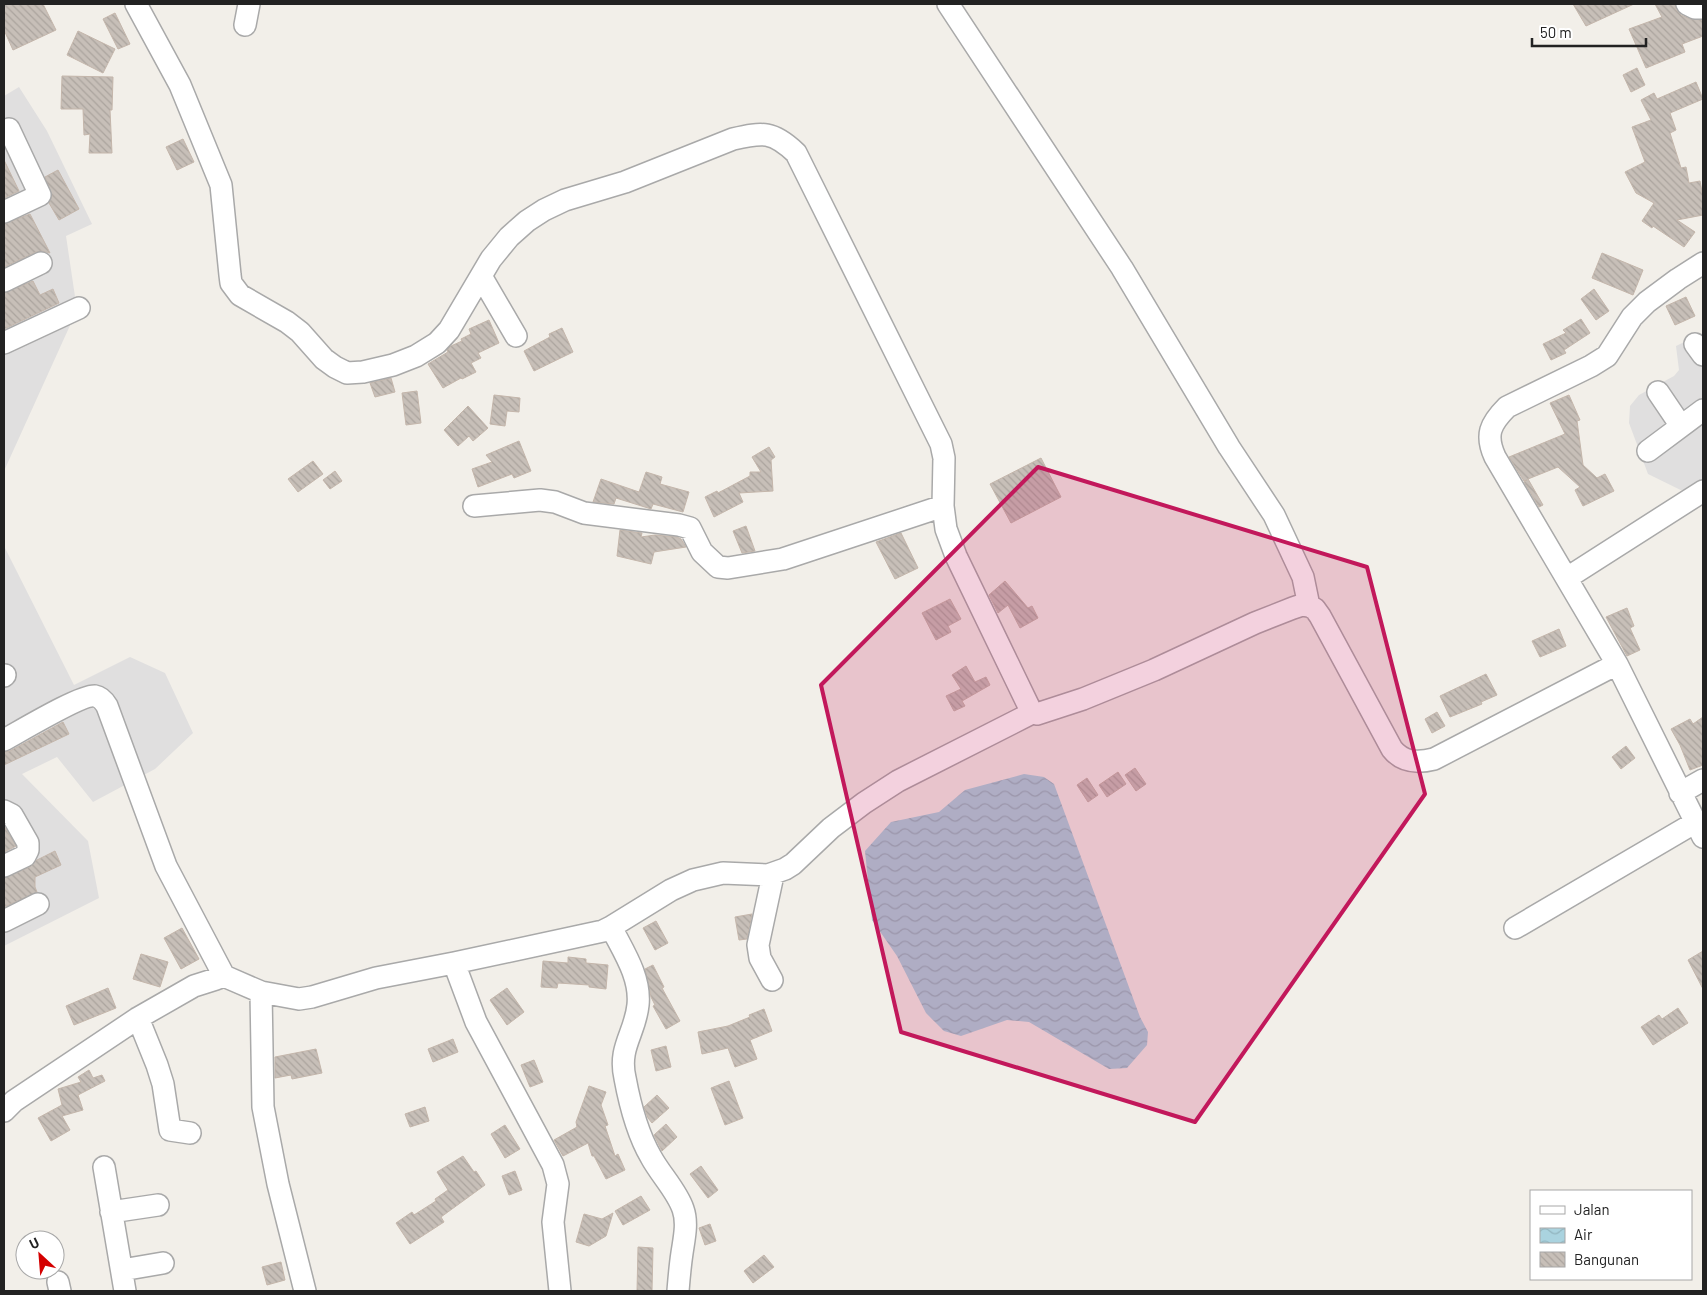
<svg xmlns="http://www.w3.org/2000/svg" width="1707" height="1295" font-family="Barlow,sans-serif">
  <style>
    .residential { fill: #e0dfdf }
    .water { fill: url(#water-waves) }
    .building { fill: url(#building-back-hatch); stroke: #c4b6ab }
    .lines { fill: none; stroke-linecap: round; stroke-linejoin: round }
    .minor-casing { stroke: #a9a9a9; stroke-width: 24 }
    .minor { stroke: #fff; stroke-width: 21 }
    .marked { fill: #c2185b; fill-opacity: 0.2; stroke: #c2185b; stroke-width: 4; stroke-linejoin: round }
  </style>
  <defs>
    <pattern id="water-waves" width="16" height="10" patternUnits="userSpaceOnUse" patternTransform="scale(1.25)"><rect width="16" height="10" fill="#aad3df"/><path d="M0 5q4-4 8 0t8 0" fill="none" stroke="#92b5bf"/></pattern>
    <pattern id="building-back-hatch" width="6" height="6" patternUnits="userSpaceOnUse" patternTransform="scale(1.25)"><rect width="6" height="6" fill="#c7bfb8"/><path d="M-1 5l2 2M0 0l6 6M5-1l2 2" fill="none" stroke="#aba49e"/></pattern>
  </defs>
  <rect width="100%" height="100%" fill="#f2efe9"/>
  <path class="residential" d="M 19,87 L 47,131 L 92,224 L 66,236 L 77,310 L 4,471 L 4,96 Z
    M 1703,333 L 1703,501 L 1648,474 L 1629,423 L 1630,406 L 1639,395 L 1674,376 L 1679,370 L 1676,346 Z
    M 4,546 L 74,685 L 130,657 L 165,673 L 193,733 L 155,769 L 93,802 L 57,757 L 22,774 L 88,841 L 99,898 L 4,946 Z"/>
  <path class="water" d="M 1024,774 L 1044,777 L 1054,784 L 1140,1017 L 1148,1032 L 1147,1045 L 1127,1068 L 1109,1069 L 1029,1022 L 1007,1020 L 961,1036 L 944,1031 L 926,1013 L 897,956 L 872,920 L 865,851 L 891,822 L 939,812 L 965,790 Z"/>
  <path class="building" d="M 4,4 L 43,4 L 56,30 L 13,50 L 4,30 Z
    M 1573,4 L 1634,4 L 1586,26 Z
    M 1655,4 L 1675,4 L 1676,10 L 1681,15 L 1690,19 L 1703,20 L 1703,36 L 1682,44 L 1685,52 L 1646,68 L 1629,29 L 1662,17 Z
    M 115,13 L 130,44 L 118,49 L 103,19 Z
    M 78,31 L 115,49 L 103,73 L 67,55 Z
    M 1637,68 L 1645,85 L 1631,92 L 1623,75 Z
    M 62,76 L 113,77 L 112,110 L 110,110 L 112,153 L 89,153 L 90,134 L 84,135 L 83,109 L 61,109 Z
    M 1696,82 L 1703,99 L 1670,113 L 1676,130 L 1670,133 L 1681,168 L 1686,167 L 1689,183 L 1700,181 L 1703,197 L 1703,215 L 1677,220 L 1695,232 L 1684,247 L 1653,226 L 1652,228 L 1642,221 L 1654,203 L 1636,193 L 1625,172 L 1645,162 L 1632,127 L 1651,120 L 1641,100 L 1654,93 L 1657,99 Z
    M 183,139 L 194,162 L 177,170 L 166,147 Z
    M 4,160 L 19,191 L 4,198 Z
    M 58,170 L 79,209 L 59,220 L 49,203 L 52,196 L 45,177 Z
    M 30,214 L 50,253 L 42,251 L 36,252 L 4,267 L 4,224 Z
    M 1602,253 L 1643,270 L 1633,295 L 1592,278 Z
    M 33,281 L 40,295 L 53,289 L 59,303 L 4,329 L 4,293 Z
    M 1594,289 L 1609,311 L 1596,320 L 1581,299 Z
    M 1686,297 L 1695,316 L 1675,325 L 1666,306 Z
    M 1581,319 L 1590,333 L 1564,350 L 1566,353 L 1551,360 L 1543,344 L 1566,333 L 1563,330 Z
    M 489,320 L 499,343 L 478,353 L 481,358 L 471,363 L 476,372 L 462,379 L 461,378 L 443,388 L 428,364 L 448,352 L 447,350 L 451,346 L 462,341 L 461,339 L 471,334 L 469,329 Z
    M 562,328 L 573,352 L 534,371 L 524,351 L 550,337 L 549,334 Z
    M 391,378 L 395,392 L 375,397 L 370,383 Z
    M 417,391 L 421,423 L 406,425 L 402,393 Z
    M 494,395 L 520,398 L 519,412 L 507,411 L 505,426 L 490,424 Z
    M 1569,395 L 1580,420 L 1577,421 L 1583,465 L 1597,478 L 1605,474 L 1614,491 L 1583,506 L 1575,490 L 1580,487 L 1558,467 L 1528,479 L 1543,505 L 1539,507 L 1524,482 L 1527,480 L 1524,481 L 1509,457 L 1565,434 L 1550,403 Z
    M 468,406 L 488,428 L 473,441 L 469,436 L 458,446 L 444,430 Z
    M 519,441 L 531,471 L 514,478 L 512,474 L 478,487 L 472,469 L 492,462 L 486,455 Z
    M 769,447 L 775,457 L 771,460 L 773,491 L 739,493 L 743,502 L 714,517 L 705,497 L 717,491 L 718,493 L 750,476 L 750,472 L 761,472 L 752,457 Z
    M 1041,458 L 1061,497 L 1011,523 L 990,484 Z
    M 313,461 L 323,474 L 298,492 L 288,479 Z
    M 335,471 L 342,481 L 330,489 L 323,480 Z
    M 646,472 L 662,477 L 660,484 L 689,492 L 683,512 L 653,504 L 651,509 L 648,508 L 616,498 L 614,504 L 593,502 L 601,479 L 639,492 Z
    M 746,526 L 755,551 L 742,553 L 733,531 Z
    M 620,530 L 642,533 L 641,537 L 655,535 L 677,537 L 681,539 L 686,547 L 654,552 L 651,564 L 617,556 Z
    M 901,533 L 918,568 L 895,579 L 876,542 Z
    M 1005,581 L 1028,608 L 1032,606 L 1038,618 L 1020,628 L 1008,605 L 998,613 L 989,595 Z
    M 950,599 L 961,619 L 948,626 L 951,632 L 936,640 L 922,613 Z
    M 1627,608 L 1634,626 L 1630,628 L 1640,650 L 1627,656 L 1606,617 Z
    M 1559,629 L 1566,646 L 1540,657 L 1532,641 Z
    M 966,666 L 975,682 L 986,677 L 990,685 L 962,701 L 965,706 L 954,711 L 946,696 L 961,689 L 952,675 Z
    M 1486,674 L 1497,695 L 1481,702 L 1482,704 L 1450,717 L 1440,696 Z
    M 1437,712 L 1445,726 L 1432,733 L 1425,719 Z
    M 1703,717 L 1703,765 L 1690,770 L 1680,745 L 1671,729 L 1690,719 L 1693,724 Z
    M 63,722 L 69,734 L 4,765 L 4,752 L 10,751 Z
    M 1626,746 L 1635,758 L 1621,769 L 1612,757 Z
    M 1135,768 L 1146,784 L 1136,791 L 1125,775 Z
    M 1118,772 L 1126,784 L 1107,797 L 1099,785 Z
    M 1087,778 L 1098,795 L 1088,802 L 1077,785 Z
    M 4,826 L 16,846 L 4,852 Z
    M 55,851 L 61,865 L 35,877 L 35,887 L 37,892 L 4,907 L 4,878 L 30,867 L 37,860 Z
    M 752,914 L 747,939 L 739,940 L 735,917 Z
    M 656,921 L 668,943 L 655,950 L 643,928 Z
    M 182,928 L 199,959 L 181,969 L 164,938 Z
    M 1703,951 L 1703,989 L 1688,960 Z
    M 141,954 L 168,962 L 160,987 L 133,979 Z
    M 568,957 L 586,959 L 586,963 L 608,965 L 606,989 L 589,987 L 589,985 L 558,983 L 557,988 L 541,987 L 543,961 L 568,963 Z
    M 653,965 L 664,987 L 662,988 L 680,1021 L 666,1029 L 653,1006 L 655,1005 L 651,997 L 645,969 Z
    M 108,988 L 116,1008 L 74,1025 L 66,1006 Z
    M 507,988 L 524,1012 L 507,1025 L 490,1000 Z
    M 1678,1008 L 1688,1023 L 1653,1045 L 1641,1027 L 1659,1015 L 1662,1019 Z
    M 764,1009 L 772,1031 L 750,1040 L 757,1059 L 735,1067 L 728,1048 L 702,1054 L 698,1032 L 728,1026 L 750,1017 L 749,1015 Z
    M 453,1039 L 458,1052 L 433,1062 L 428,1049 Z
    M 666,1046 L 671,1067 L 656,1071 L 651,1050 Z
    M 316,1049 L 322,1073 L 292,1079 L 291,1075 L 275,1078 L 275,1057 Z
    M 534,1060 L 543,1082 L 530,1087 L 521,1065 Z
    M 89,1070 L 93,1078 L 102,1075 L 105,1081 L 78,1095 L 83,1110 L 62,1116 L 70,1130 L 51,1141 L 38,1118 L 62,1105 L 58,1089 L 81,1082 L 78,1077 Z
    M 729,1081 L 743,1118 L 725,1125 L 711,1088 Z
    M 589,1086 L 606,1092 L 601,1105 L 608,1125 L 605,1126 L 615,1156 L 618,1154 L 625,1170 L 606,1179 L 594,1156 L 592,1156 L 588,1143 L 563,1156 L 554,1140 L 577,1127 L 576,1122 Z
    M 657,1095 L 669,1108 L 652,1123 L 648,1118 L 644,1107 Z
    M 425,1107 L 429,1121 L 410,1127 L 405,1114 Z
    M 666,1124 L 677,1137 L 662,1151 L 654,1135 Z
    M 505,1125 L 520,1149 L 505,1158 L 491,1134 Z
    M 463,1156 L 474,1172 L 476,1171 L 485,1185 L 441,1217 L 444,1222 L 410,1244 L 396,1223 L 412,1212 L 414,1215 L 436,1201 L 435,1199 L 448,1190 L 437,1172 Z
    M 701,1166 L 718,1190 L 708,1198 L 690,1174 Z
    M 515,1171 L 522,1190 L 509,1195 L 502,1176 Z
    M 641,1196 L 650,1210 L 623,1225 L 615,1211 Z
    M 613,1213 L 606,1236 L 589,1246 L 576,1242 L 584,1214 L 602,1219 Z
    M 710,1224 L 716,1241 L 705,1245 L 699,1228 Z
    M 638,1247 L 653,1248 L 652,1291 L 637,1291 Z
    M 764,1255 L 774,1267 L 753,1283 L 744,1271 Z
    M 281,1262 L 285,1280 L 267,1285 L 262,1267 Z"/>
  <g class="lines">
    <g class="minor-casing">
      <path id="minor" d="M 136,4 L 180,85 L 221,185 L 230,275 L 231,283 L 240,295 L 287,322 L 300,332 L 324,359 L 335,367 L 347,373 L 363,372 L 393,365 L 416,356 L 437,343 L 449,330 L 491,259 L 509,237 L 527,221 L 544,210 L 565,200 L 625,182 L 733,139 C 763,132 773,131 796,153 L 941,444 L 944,458 L 943,506 L 946,529 L 956,556 L 1032,713
        M 948,4 L 1122,268 L 1229,447 L 1274,515 L 1303,577 L 1309,606
        M 1687,4 L 1695,8 L 1703,8
        M 245,25 L 249,4
        M 4,212 L 40,195 L 9,129
        M 481,276 L 516,336
        M 4,281 L 41,263
        M 4,343 L 79,308
        M 1695,344 L 1703,355
        M 1658,392 L 1681,426
        M 1648,451 L 1703,410
        M 474,506 L 540,500 L 555,502 L 584,513 L 679,525 L 690,528 L 702,552 L 718,567 L 728,568 L 783,559 L 943,506
        M 1567,578 L 1703,491
        M 1617,664 L 1495,457 C 1485,435 1490,424 1507,407 L 1591,366 L 1607,356 L 1632,317 L 1647,302 L 1678,279 L 1703,263
        M 4,676 L 5,675
        M 4,740 C 19,732 82,694 95,696 C 101,697 104,701 107,706 L 166,866 L 224,976
        M 1680,793 L 1703,780
        M 4,811 L 12,815 L 28,843 L 28,850 L 25,856 L 4,866
        M 4,921 L 38,904
        M 611,927 C 623,951 641,977 638,1005 C 635,1034 618,1047 625,1078 C 630,1105 637,1133 651,1157 C 660,1174 677,1191 683,1209 C 688,1223 684,1239 682,1253 C 680,1266 679,1279 678,1291
        M 1515,928 L 1696,822
        M 454,963 L 476,1022 L 553,1165 L 558,1184 L 553,1222 L 560,1291
        M 772,980 L 760,958 L 758,945 L 773,875
        M 261,992 L 263,1107 L 278,1184 L 305,1291
        M 138,1018 L 157,1065 L 163,1084 L 170,1130 L 190,1133
        M 4,1111 L 14,1101 L 138,1018 L 194,986 L 216,979 L 224,976 L 261,992 L 299,999 L 312,997 L 376,978 L 454,963 L 603,931 L 611,927 L 671,890 L 693,880 L 723,873 L 768,875 L 785,869 L 793,864 L 831,828 L 864,803 L 898,781 L 1032,713 L 1037,714 L 1083,699 L 1154,670 L 1255,623 L 1293,608 L 1302,605 L 1309,606 L 1315,609 L 1320,616 L 1392,749 C 1403,763 1418,763 1434,759 L 1617,664 L 1703,837
        M 104,1167 L 125,1291
        M 111,1212 L 158,1205
        M 122,1270 L 163,1263
        M 58,1282 L 60,1291"/>
    </g>
    <use href="#minor" class="minor"/>
  </g>
  <path class="marked" d="M 1038,467 L 1367,567 L 1425,794 L 1195,1122 L 901,1032 L 821,685 Z"/>
  <rect width="1707" height="1295" fill="none" stroke="#222222" stroke-width="10"/>
  <rect x="1530" y="1190" width="162" height="90" fill="#ffffff" stroke="#a7a7a7"/>
  <rect x="1540" y="1206" width="25" height="8" fill="#ffffff" stroke="#a7a7a7"/>
  <text x="1574" y="1215" font-size="15" fill="#222222">Jalan</text>
  <rect x="1540" y="1228" width="25" height="15" fill="url(#water-waves)" stroke="#a7a7a7"/>
  <text x="1574" y="1240" font-size="15" fill="#222222">Air</text>
  <rect x="1540" y="1252" width="25" height="15" fill="url(#building-back-hatch)" stroke="#a7a7a7"/>
  <text x="1574" y="1265" font-size="15" fill="#222222">Bangunan</text>
  <g transform="translate(40 1255) rotate(334)"><circle r="24" fill="#ffffff" stroke="#a7a7a7"/>
  <path d="M0-4L9 19L0 12L-9 19Z" fill="#d40000"/>
  <text y="-8" font-size="14" font-weight="bold" text-anchor="middle" fill="#222222">U</text>
  </g>
  <path d="M1532 38v8h114v-8" fill="none" stroke="#222222" stroke-width="2.5"/>
  <text x="1540" y="38" font-size="15" fill="#222222" stroke="#ffffff" stroke-width="4" paint-order="stroke">50 m</text>
</svg>
